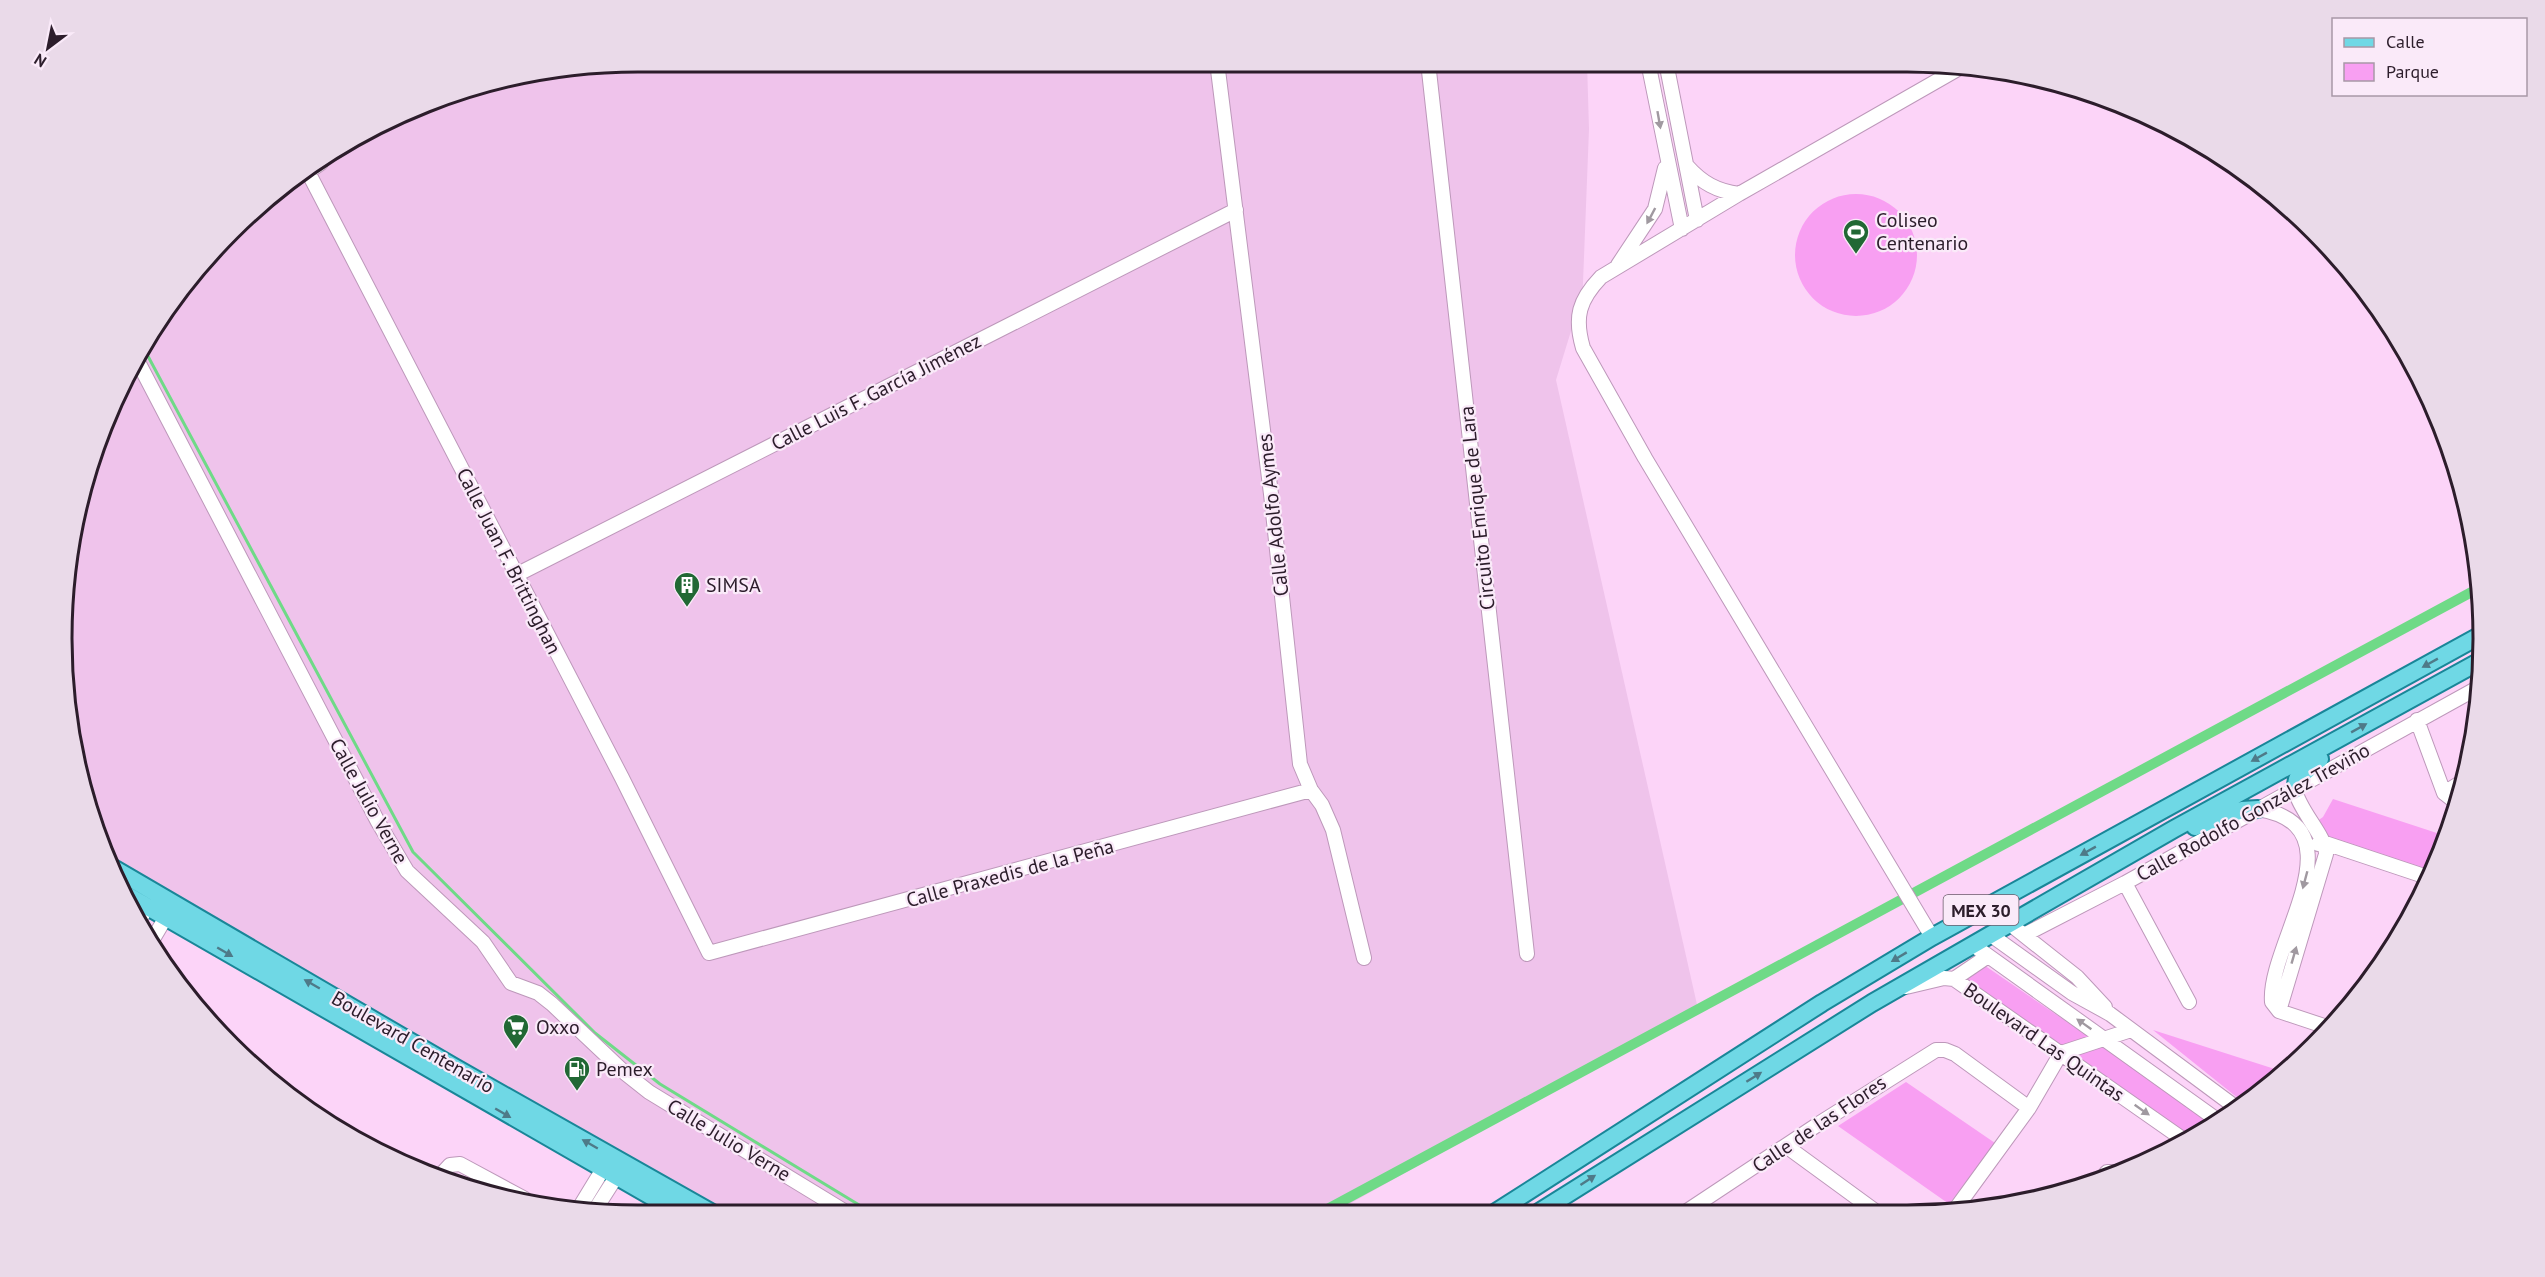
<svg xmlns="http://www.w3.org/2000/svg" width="2545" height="1277" font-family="'PT Sans',sans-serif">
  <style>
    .built { fill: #efc3eb }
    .green { fill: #f89ff2 }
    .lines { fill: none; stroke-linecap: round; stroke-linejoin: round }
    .stream { stroke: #6fda87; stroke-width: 3 }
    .canal { stroke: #6fda87; stroke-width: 10 }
    .minor-casing { stroke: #bd98ba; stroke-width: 16 }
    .major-casing { stroke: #198698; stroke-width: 20 }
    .minor { stroke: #fff; stroke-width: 14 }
    .major { stroke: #6fd8e5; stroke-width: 16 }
    .oneway { fill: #a099a0 }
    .oneway2 { fill: #4e7a88 }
    .labels { text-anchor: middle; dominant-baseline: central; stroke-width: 4.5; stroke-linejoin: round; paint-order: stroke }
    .shield { fill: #faeaf9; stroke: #6a5a69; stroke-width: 1.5 }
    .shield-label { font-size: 18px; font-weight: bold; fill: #2c1d2b }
    .poi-label { font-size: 20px; fill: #2c1d2b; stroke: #faeaf9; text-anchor: start }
    .street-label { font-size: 20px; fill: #2c1d2b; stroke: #faeaf9 }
    .rim { fill: none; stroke: #2c1d2b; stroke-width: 3 }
  </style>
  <rect width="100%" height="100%" fill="#fcd4f8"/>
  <path class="built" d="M 639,62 L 1587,62 L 1589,129 L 1582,308 L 1571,331 L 1556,380 L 1698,1009 L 1335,1212 L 714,1214 L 118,884 L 66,713 L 73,526 L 139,350 L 204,258 L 287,181 L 453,92 Z"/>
  <path class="green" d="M1795 255a61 61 0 1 1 122 0a61 61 0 1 1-122 0Z
    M 2333,799 L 2446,836 L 2431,876 L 2326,841 L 2313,824 L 2323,817 Z
    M 1981,963 L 2216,1124 L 2186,1139 L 1961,979 Z
    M 2153,1030 L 2281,1071 L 2244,1103 Z
    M 1906,1082 L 1995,1143 L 1949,1204 L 1838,1126 Z"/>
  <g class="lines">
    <path class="stream" d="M 142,345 L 413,852 L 595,1033 L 660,1084 L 874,1214"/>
    <path class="canal" d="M 1322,1212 L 2479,588"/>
    <g class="minor-casing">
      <path id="minor" d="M 1217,62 L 1271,494 L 1300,764 L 1311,790 L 1322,805 L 1333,830 L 1364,958
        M 1428,62 L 1527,954
        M 1648,62 L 1682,229
        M 1666,62 L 1697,220
        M 1687,166 C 1702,183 1717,191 1739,194
        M 307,170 L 622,778 L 709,953 L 1311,790
        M 308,172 L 321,163
        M 1618,265 L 1655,209 L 1665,168
        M 136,358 L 378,822 L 407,871 L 483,942 L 511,983 L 538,993 L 552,1004 L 625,1073 L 649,1092 L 849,1214
        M 516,575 L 1236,210
        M 2417,720 L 2444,793 L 2458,804
        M 2444,793 L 2465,780
        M 2258,809 C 2364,826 2267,944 2272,1002 L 2279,1011 L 2330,1028
        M 2318,844 L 2325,843 L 2430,878
        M 2125,883 L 2189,1002
        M 2416,906 L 2417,902
        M 140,920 L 147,906
        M 2010,924 L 2077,977 L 2105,1007
        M 1991,935 L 2072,993 L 2110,1014 L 2238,1109
        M 2024,935 L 2125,883 L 2481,686
        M 1932,937 L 1645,458 L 1583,348 C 1574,317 1579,300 1601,277 L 1739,194 L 1963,66
        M 153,939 L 166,917
        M 1973,945 L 2220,1122
        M 1954,979 L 1988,956
        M 1906,987 L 1944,978 L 1954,979 L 2184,1140
        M 2279,1011 L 2326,854 C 2326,836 2300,812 2295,790
        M 1786,1146 L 1875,1211
        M 439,1177 L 450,1165 L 460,1164 L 525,1199 L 523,1202
        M 2099,1182 L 2107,1172 L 2119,1172
        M 578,1210 L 603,1169
        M 1687,1211 L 1820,1123 L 1936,1050 L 1945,1050 L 1955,1054 L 2029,1108
        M 1954,1211 L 2029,1108 L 2061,1053 L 2131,1030
        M 593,1213 L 616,1177"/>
    </g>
    <g class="major-casing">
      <path id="major" d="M 2295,790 L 2297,779 L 2320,759
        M 2195,827 L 2242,810 L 2258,809
        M 113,868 L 454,1067 L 714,1214
        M 120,891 L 682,1214
        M 1496,1212 L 1822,1003 L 1932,937 L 2481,635
        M 1539,1212 L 1872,1003 L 2174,829 L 2482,660"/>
    </g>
    <use href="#minor" class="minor"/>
    <use href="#major" class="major"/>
  </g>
  <defs><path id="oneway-solid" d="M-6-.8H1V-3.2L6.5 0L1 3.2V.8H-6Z" transform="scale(1.5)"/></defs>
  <g class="oneway">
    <use href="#oneway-solid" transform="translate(1659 120) rotate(80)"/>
    <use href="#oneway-solid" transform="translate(1651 216) rotate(118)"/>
    <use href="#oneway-solid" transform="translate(2305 880) rotate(105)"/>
    <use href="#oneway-solid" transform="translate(2294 955) rotate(-74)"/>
    <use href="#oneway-solid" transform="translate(2084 1024) rotate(-145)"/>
    <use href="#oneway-solid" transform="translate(2142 1110) rotate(35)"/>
  </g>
  <g class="oneway2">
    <use href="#oneway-solid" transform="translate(2430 663) rotate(151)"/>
    <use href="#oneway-solid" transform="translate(2359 728) rotate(-29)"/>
    <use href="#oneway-solid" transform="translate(2259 757) rotate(151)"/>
    <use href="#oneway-solid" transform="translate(2088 851) rotate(151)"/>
    <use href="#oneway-solid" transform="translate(225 952) rotate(30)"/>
    <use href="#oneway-solid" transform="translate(1899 957) rotate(149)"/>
    <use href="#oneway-solid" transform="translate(312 984) rotate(-150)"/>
    <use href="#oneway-solid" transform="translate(1754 1077) rotate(-32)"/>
    <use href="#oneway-solid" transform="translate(503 1113) rotate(30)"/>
    <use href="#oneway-solid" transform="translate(590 1144) rotate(-150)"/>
    <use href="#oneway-solid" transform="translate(1588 1180) rotate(-33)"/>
  </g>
  <defs>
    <g id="stadium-pin" transform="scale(1.35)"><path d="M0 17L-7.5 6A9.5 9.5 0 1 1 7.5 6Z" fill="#216834" stroke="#faeaf9"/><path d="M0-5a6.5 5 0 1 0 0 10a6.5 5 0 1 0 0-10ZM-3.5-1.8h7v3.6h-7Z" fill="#fff"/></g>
    <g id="building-pin" transform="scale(1.35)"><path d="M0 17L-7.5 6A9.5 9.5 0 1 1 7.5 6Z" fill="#216834" stroke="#faeaf9"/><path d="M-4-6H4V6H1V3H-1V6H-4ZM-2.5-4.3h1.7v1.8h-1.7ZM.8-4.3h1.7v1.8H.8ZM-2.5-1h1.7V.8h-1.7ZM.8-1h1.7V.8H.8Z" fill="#fff"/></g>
    <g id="supermarket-pin" transform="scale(1.35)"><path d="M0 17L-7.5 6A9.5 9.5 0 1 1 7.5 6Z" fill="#216834" stroke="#faeaf9"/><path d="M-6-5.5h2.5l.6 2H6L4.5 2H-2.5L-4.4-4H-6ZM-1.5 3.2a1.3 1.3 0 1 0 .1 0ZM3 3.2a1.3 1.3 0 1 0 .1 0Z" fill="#fff"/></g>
    <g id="fuel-pin" transform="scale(1.35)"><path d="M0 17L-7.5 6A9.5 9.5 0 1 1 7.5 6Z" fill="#216834" stroke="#faeaf9"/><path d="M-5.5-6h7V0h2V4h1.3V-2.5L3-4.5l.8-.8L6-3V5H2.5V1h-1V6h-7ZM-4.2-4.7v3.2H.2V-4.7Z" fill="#fff"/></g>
  </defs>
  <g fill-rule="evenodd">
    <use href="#stadium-pin" x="1856" y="232"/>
    <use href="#building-pin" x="687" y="585"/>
    <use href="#supermarket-pin" x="516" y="1027"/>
    <use href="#fuel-pin" x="577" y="1069"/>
  </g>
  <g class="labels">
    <rect class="shield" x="1943.5" y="895" width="75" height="30" rx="4.5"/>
    <g class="shield-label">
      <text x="1981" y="910">MEX 30</text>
    </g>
    <g class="poi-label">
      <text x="1876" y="220">Coliseo<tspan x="1876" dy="23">Centenario</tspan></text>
      <text x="706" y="585">SIMSA</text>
      <text x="536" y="1027">Oxxo</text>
      <text x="596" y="1069">Pemex</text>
    </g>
    <g class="street-label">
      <text transform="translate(876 392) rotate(-27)">Calle Luis F. García Jiménez</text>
      <text transform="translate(1477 508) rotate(-96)">Circuito Enrique de Lara</text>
      <text transform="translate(1273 515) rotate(-96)">Calle Adolfo Aymes</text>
      <text transform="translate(509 561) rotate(63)">Calle Juan F. Brittinghan</text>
      <text transform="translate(369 801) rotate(61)">Calle Julio Verne</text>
      <text transform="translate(2253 812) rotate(-29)">Calle Rodolfo González Treviño</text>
      <text transform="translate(1010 873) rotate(-15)">Calle Praxedis de la Peña</text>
      <text transform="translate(413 1042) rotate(30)">Boulevard Centenario</text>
      <text transform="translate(2044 1042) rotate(35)">Boulevard Las Quintas</text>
      <text transform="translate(1819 1124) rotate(-34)">Calle de las Flores</text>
      <text transform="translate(729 1140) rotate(31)">Calle Julio Verne</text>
    </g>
  </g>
  <path d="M0 0H2545V1277H0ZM638 72H1907A566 566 0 0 1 2473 638V639A566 566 0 0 1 1907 1205H638A566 566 0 0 1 72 639V638A566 566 0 0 1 638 72Z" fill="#eadae9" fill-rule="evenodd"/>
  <path class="rim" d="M638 72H1907A566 566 0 0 1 2473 638V639A566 566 0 0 1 1907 1205H638A566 566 0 0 1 72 639V638A566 566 0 0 1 638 72Z"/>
  <rect x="2332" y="18" width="195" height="78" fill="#faeaf9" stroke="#a898a7" stroke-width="1.5"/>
  <rect x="2344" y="38" width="30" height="9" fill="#6fd8e5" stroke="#a898a7" stroke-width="1.5"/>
  <text x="2386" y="48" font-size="18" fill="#2c1d2b">Calle</text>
  <rect x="2344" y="63" width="30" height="18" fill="#f89ff2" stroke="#a898a7" stroke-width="1.5"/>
  <text x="2386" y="78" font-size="18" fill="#2c1d2b">Parque</text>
  <g transform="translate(48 48) rotate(212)" stroke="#faeaf9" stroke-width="4.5" paint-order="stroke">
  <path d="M0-4.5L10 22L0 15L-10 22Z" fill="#2c1d2b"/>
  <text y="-9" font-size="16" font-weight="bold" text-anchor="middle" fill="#2c1d2b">N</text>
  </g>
</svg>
